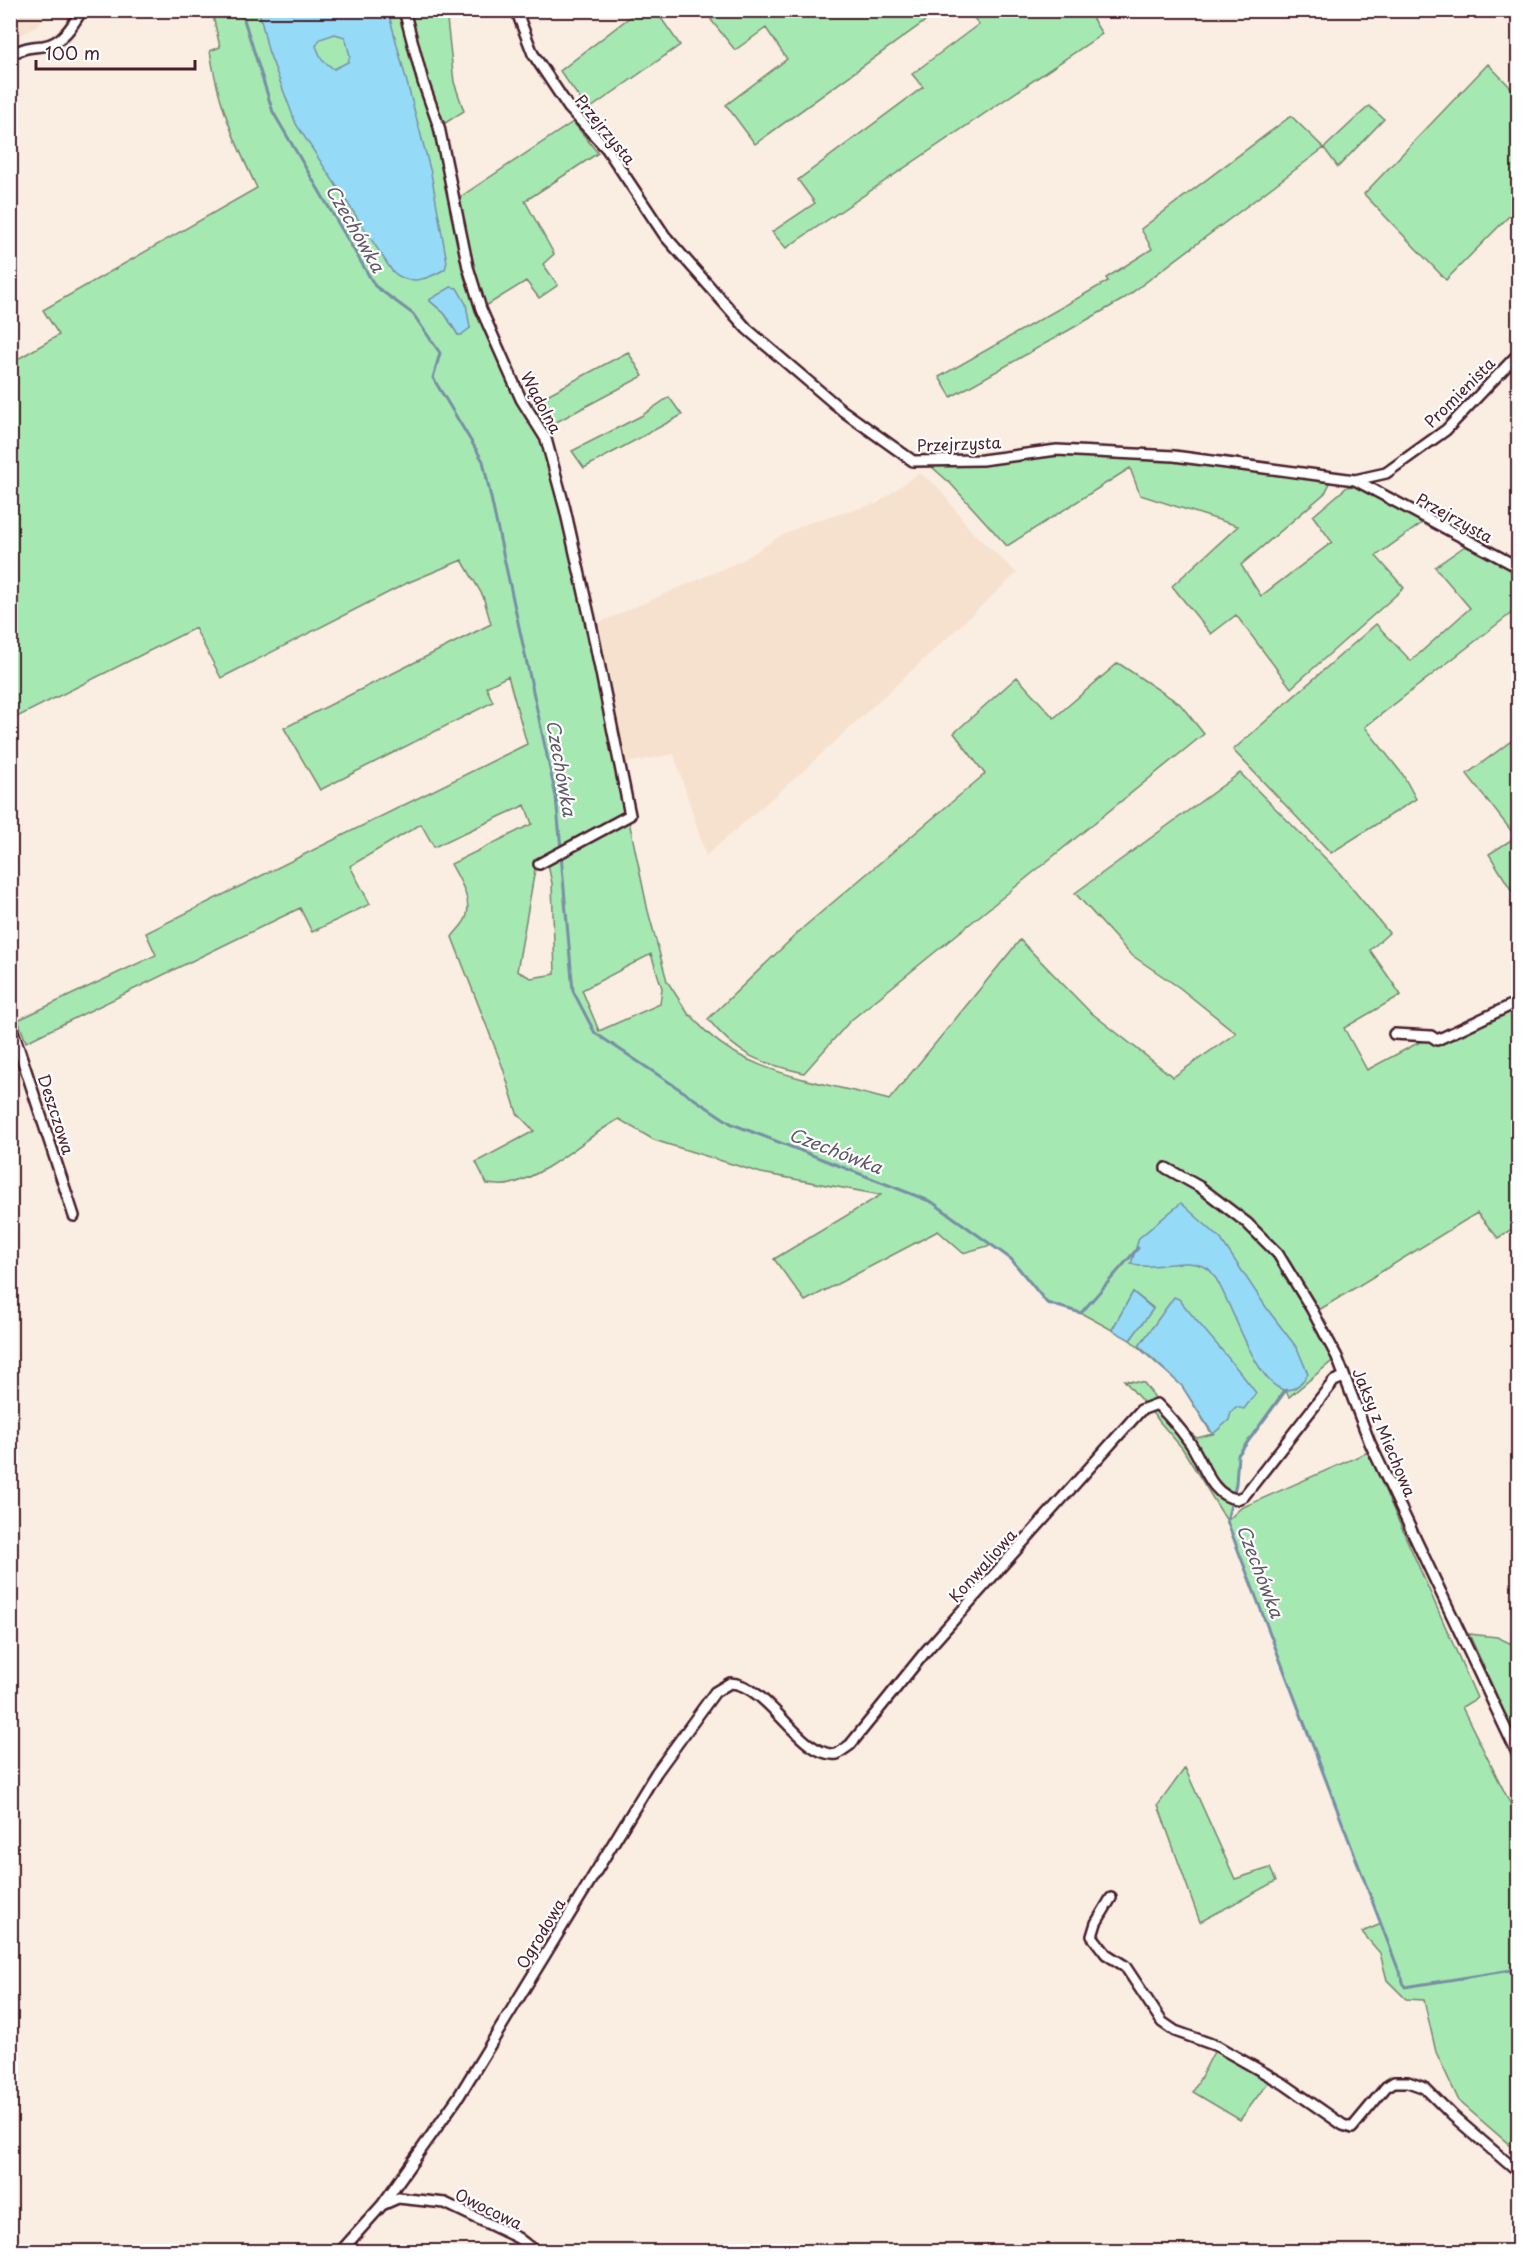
<svg xmlns="http://www.w3.org/2000/svg" width="1529" height="2262" font-family="'Playpen Sans',sans-serif">
  <style>
    .built { fill: #f6e1ce }
    .green { fill: #a6e8b2; stroke: #78846e; stroke-width: 1.5; fill-rule: evenodd }
    .water { fill: #95daf7; stroke: #778fa5; stroke-width: 1.5; fill-rule: evenodd }
    .lines { fill: none; stroke-linecap: round; stroke-linejoin: round }
    .stream { stroke: #778fa5; stroke-width: 3 }
    .street-casing { stroke: #4a1f2b; stroke-width: 14 }
    .street { stroke: #fff; stroke-width: 9 }
    .labels { text-anchor: middle; dominant-baseline: central; stroke-width: 4.5; stroke-linejoin: round; paint-order: stroke }
    .street-label { font-size: 16px; fill: #4a1f2b; stroke: #fff }
    .water-label { font-size: 18px; font-style: italic; fill: #605768; stroke: #fff }
  </style>
  <rect width="100%" height="100%" fill="#faede2"/>
  <filter id="ink" filterUnits="userSpaceOnUse"><feTurbulence type="fractalNoise" baseFrequency=".0167" numOctaves="2"/><feDisplacementMap in="SourceGraphic" scale="12" xChannelSelector="R" yChannelSelector="G"/><feConvolveMatrix kernelMatrix="1 2 1 2 8 2 1 2 1" color-interpolation-filters="sRGB"/></filter>
  <g filter="url(#ink)">
    <path class="built" d="M 11,10 L 50,10 L 50,11 L 36,27 L 11,40 Z
      M 919,473 L 937,486 L 973,533 L 1017,573 L 803,771 L 706,856 L 674,754 L 626,763 L 596,624 L 743,560 L 777,538 L 808,523 L 878,503 Z"/>
    <path class="green" d="M 639,10 L 656,11 L 680,45 L 588,110 L 560,71 Z
      M 724,10 L 939,10 L 939,11 L 755,144 L 726,105 L 787,59 L 766,28 L 735,50 L 711,20 Z
      M 212,11 L 399,11 L 415,77 L 436,136 L 464,277 L 488,340 L 517,402 L 545,445 L 574,560 L 648,911 L 667,981 L 689,1015 L 692,1016 C 737,1075 822,1081 889,1100 L 1020,940 L 1089,1011 L 1173,1077 L 1236,1033 L 1180,988 L 1130,954 L 1075,893 L 1240,773 L 1336,869 L 1389,933 L 1370,950 L 1401,995 L 1344,1028 L 1367,1070 L 1431,1036 L 1518,999 L 1518,1225 L 1498,1238 L 1477,1213 L 1314,1313 L 1337,1357 L 1289,1397 L 1285,1389 L 1238,1455 L 1236,1484 L 1228,1520 L 1241,1508 L 1368,1452 L 1477,1698 L 1462,1707 L 1518,1819 L 1518,2152 L 1459,2101 L 1436,2052 L 1424,2000 L 1406,1999 L 1387,1980 L 1380,1953 L 1362,1932 L 1381,1924 L 1227,1521 L 1182,1448 L 1124,1380 L 1144,1383 L 1168,1415 L 1197,1438 L 1212,1434 L 1182,1386 L 1130,1340 L 1153,1308 L 1133,1292 L 1112,1330 L 1081,1313 L 1047,1303 L 1011,1259 L 991,1245 L 963,1253 L 938,1231 L 805,1301 L 774,1259 L 881,1195 L 761,1173 L 654,1140 L 619,1119 C 583,1139 552,1172 511,1184 C 504,1186 494,1185 487,1184 L 476,1162 L 534,1131 L 517,1113 L 503,1068 L 452,937 C 456,931 464,924 466,918 C 473,900 459,879 451,864 L 532,824 L 525,805 L 434,847 L 421,824 L 350,866 L 370,904 L 312,932 L 300,908 L 26,1042 L 18,1020 L 156,955 L 146,933 L 527,744 L 508,676 L 486,687 L 493,702 L 320,790 L 284,728 L 491,624 L 483,596 L 462,560 L 407,583 L 221,678 L 195,628 L 15,718 L 11,706 L 10,567 L 16,564 L 10,553 L 11,363 L 59,335 L 43,310 L 257,188 C 234,140 218,104 210,51 L 220,47 ZM 429,300 L 470,328 L 458,335 L 445,314 ZM 546,856 L 552,883 L 555,974 L 531,978 L 517,971 L 536,864 ZM 651,954 L 662,988 L 660,1004 L 599,1031 L 582,990 Z
      M 404,11 L 446,11 L 454,82 L 464,111 L 439,127 Z
      M 968,11 L 1088,11 L 1102,34 L 786,248 L 772,232 L 815,203 L 798,180 L 923,87 L 912,74 L 979,24 Z
      M 1488,64 L 1518,95 L 1518,207 L 1446,280 L 1364,194 Z
      M 1369,106 L 1384,119 L 1338,167 L 1324,148 L 1122,300 L 951,397 L 939,377 L 1108,281 L 1106,278 L 1152,249 L 1141,229 L 1291,116 L 1324,148 Z
      M 573,122 L 598,153 L 525,201 L 554,254 L 543,264 L 558,285 L 539,298 L 526,281 L 481,309 L 454,201 Z
      M 628,352 L 643,376 L 547,427 L 530,404 Z
      M 669,397 L 682,415 L 584,468 L 572,451 L 641,416 Z
      M 1060,455 L 1175,460 L 1309,478 L 1330,483 L 1325,493 L 1241,565 L 1261,596 L 1332,542 L 1313,516 L 1347,487 L 1357,485 L 1422,523 L 1376,556 L 1404,588 L 1291,688 L 1236,615 L 1211,634 L 1172,586 L 1238,526 L 1140,495 L 1130,468 L 1007,546 L 951,484 L 931,466 L 986,465 Z
      M 1465,546 L 1518,571 L 1518,608 L 1365,727 L 1403,775 L 1416,799 L 1331,853 L 1233,750 L 1376,624 L 1411,661 L 1470,608 L 1435,567 Z
      M 1118,663 L 1180,704 L 1204,734 L 850,1021 L 804,1073 C 760,1063 738,1056 708,1019 L 805,926 L 985,774 L 954,733 L 1017,677 L 1054,718 Z
      M 1518,736 L 1518,901 L 1489,854 L 1516,837 L 1467,774 Z
      M 1469,1634 L 1497,1637 L 1518,1647 L 1518,1742 Z
      M 1185,1768 L 1235,1879 L 1270,1868 L 1276,1881 L 1200,1922 L 1158,1805 Z
      M 1217,2046 L 1272,2077 L 1240,2120 L 1193,2092 Z"/>
    <path class="water" d="M 259,11 L 388,11 L 431,173 L 447,262 L 445,269 C 427,280 408,286 392,271 L 296,124 L 268,50 ZM 335,34 L 345,37 L 350,56 L 348,62 L 334,69 L 322,60 L 316,46 L 320,39 Z
      M 451,287 L 457,288 L 466,304 L 470,328 L 461,335 L 458,335 L 445,314 L 429,300 Z
      M 1181,1203 L 1220,1238 L 1268,1310 L 1297,1348 L 1308,1374 C 1265,1440 1230,1281 1207,1268 C 1183,1255 1156,1272 1131,1264 L 1139,1238 Z
      M 1133,1292 L 1153,1309 L 1130,1340 L 1112,1330 Z
      M 1174,1297 L 1179,1299 C 1204,1331 1232,1360 1256,1393 L 1244,1409 L 1236,1407 L 1231,1412 L 1229,1420 L 1213,1434 L 1182,1386 L 1139,1346 Z"/>
    <g class="lines">
      <path class="stream" d="M 241,10 L 273,112 L 375,286 L 413,314 L 440,353 L 433,378 L 483,461 L 556,797 L 561,849
        M 561,855 L 573,991 L 595,1033 L 732,1124 L 932,1202 L 1011,1259 L 1047,1303 L 1081,1313 L 1138,1248
        M 1286,1390 L 1238,1455 L 1236,1484 L 1227,1521 L 1405,1987 L 1518,1969"/>
      <g class="street-casing">
        <path id="street" d="M 404,10 L 423,82 L 439,127 L 468,267 L 481,309 L 521,399 L 546,439 L 565,509 L 590,619 L 630,815 L 539,864
          M 516,10 L 533,54 L 569,108 L 607,149 L 665,236 L 747,329 L 843,411 L 913,461 L 982,460 L 1057,450 L 1174,456 L 1355,480 L 1518,567
          M 10,55 C 23,48 29,47 43,46 C 62,44 73,25 82,10
          M 1355,480 L 1386,473 L 1446,430 L 1518,354
          M 10,1022 L 74,1216
          M 1394,1034 L 1431,1036 L 1437,1040 L 1518,1002
          M 1166,1168 L 1200,1187 L 1247,1223 L 1278,1254 L 1311,1308 L 1337,1357 L 1370,1443 L 1518,1755
          M 1111,1898 L 1096,1923 L 1092,1936 L 1106,1954 L 1125,1966 L 1162,2022 L 1175,2031 L 1217,2046 L 1284,2084 L 1343,2125 L 1352,2128 L 1386,2087 L 1394,2082 L 1408,2082 L 1425,2088 L 1453,2116 L 1518,2172
          M 382,2205 L 459,2096 L 656,1773 L 715,1692 L 730,1683 C 769,1684 800,1759 837,1754 L 850,1745 L 926,1651 L 1141,1410 L 1157,1404 C 1168,1415 1179,1427 1188,1440 C 1203,1459 1209,1496 1237,1499 L 1244,1496 L 1255,1482 L 1334,1381 L 1344,1377
          M 340,2252 L 382,2205 L 398,2198 L 445,2203 L 518,2238 L 536,2252"/>
      </g>
      <use href="#street" class="street"/>
    </g>
  </g>
  <g class="labels">
    <g class="street-label">
      <text transform="translate(606 129) rotate(51)">Przejrzysta</text>
      <text transform="translate(1459 392) rotate(-45)">Promienista</text>
      <text transform="translate(542 402) rotate(62)">Wądolna</text>
      <text transform="translate(959 443) rotate(-2)">Przejrzysta</text>
      <text transform="translate(1455 517) rotate(29)">Przejrzysta</text>
      <text transform="translate(57 1114) rotate(72)">Deszczowa</text>
      <text transform="translate(1385 1432) rotate(67)">Jaksy z Miechowa</text>
      <text transform="translate(982 1565) rotate(-48)">Konwaliowa</text>
      <text transform="translate(540 1933) rotate(-59)">Ogrodowa</text>
      <text transform="translate(489 2208) rotate(26)">Owocowa</text>
    </g>
    <g class="water-label">
      <text transform="translate(356 228) rotate(60)">Czechówka</text>
      <text transform="translate(562 768) rotate(80)">Czechówka</text>
      <text transform="translate(836 1150) rotate(21)">Czechówka</text>
      <text transform="translate(1261 1571) rotate(69)">Czechówka</text>
    </g>
  </g>
  <rect width="1529" height="2262" fill="none" stroke="#fff" stroke-width="36"/>
  <rect x="18" y="18" width="1493" height="2226" fill="none" stroke="#4a1f2b" stroke-width="2" filter="url(#ink)"/>
  <path d="M36 60v9h159v-9" fill="none" stroke="#4a1f2b" stroke-width="3"/>
  <text x="45" y="60" font-size="18" fill="#4a1f2b" stroke="#ffffff" stroke-width="4.5" paint-order="stroke">100 m</text>
</svg>
